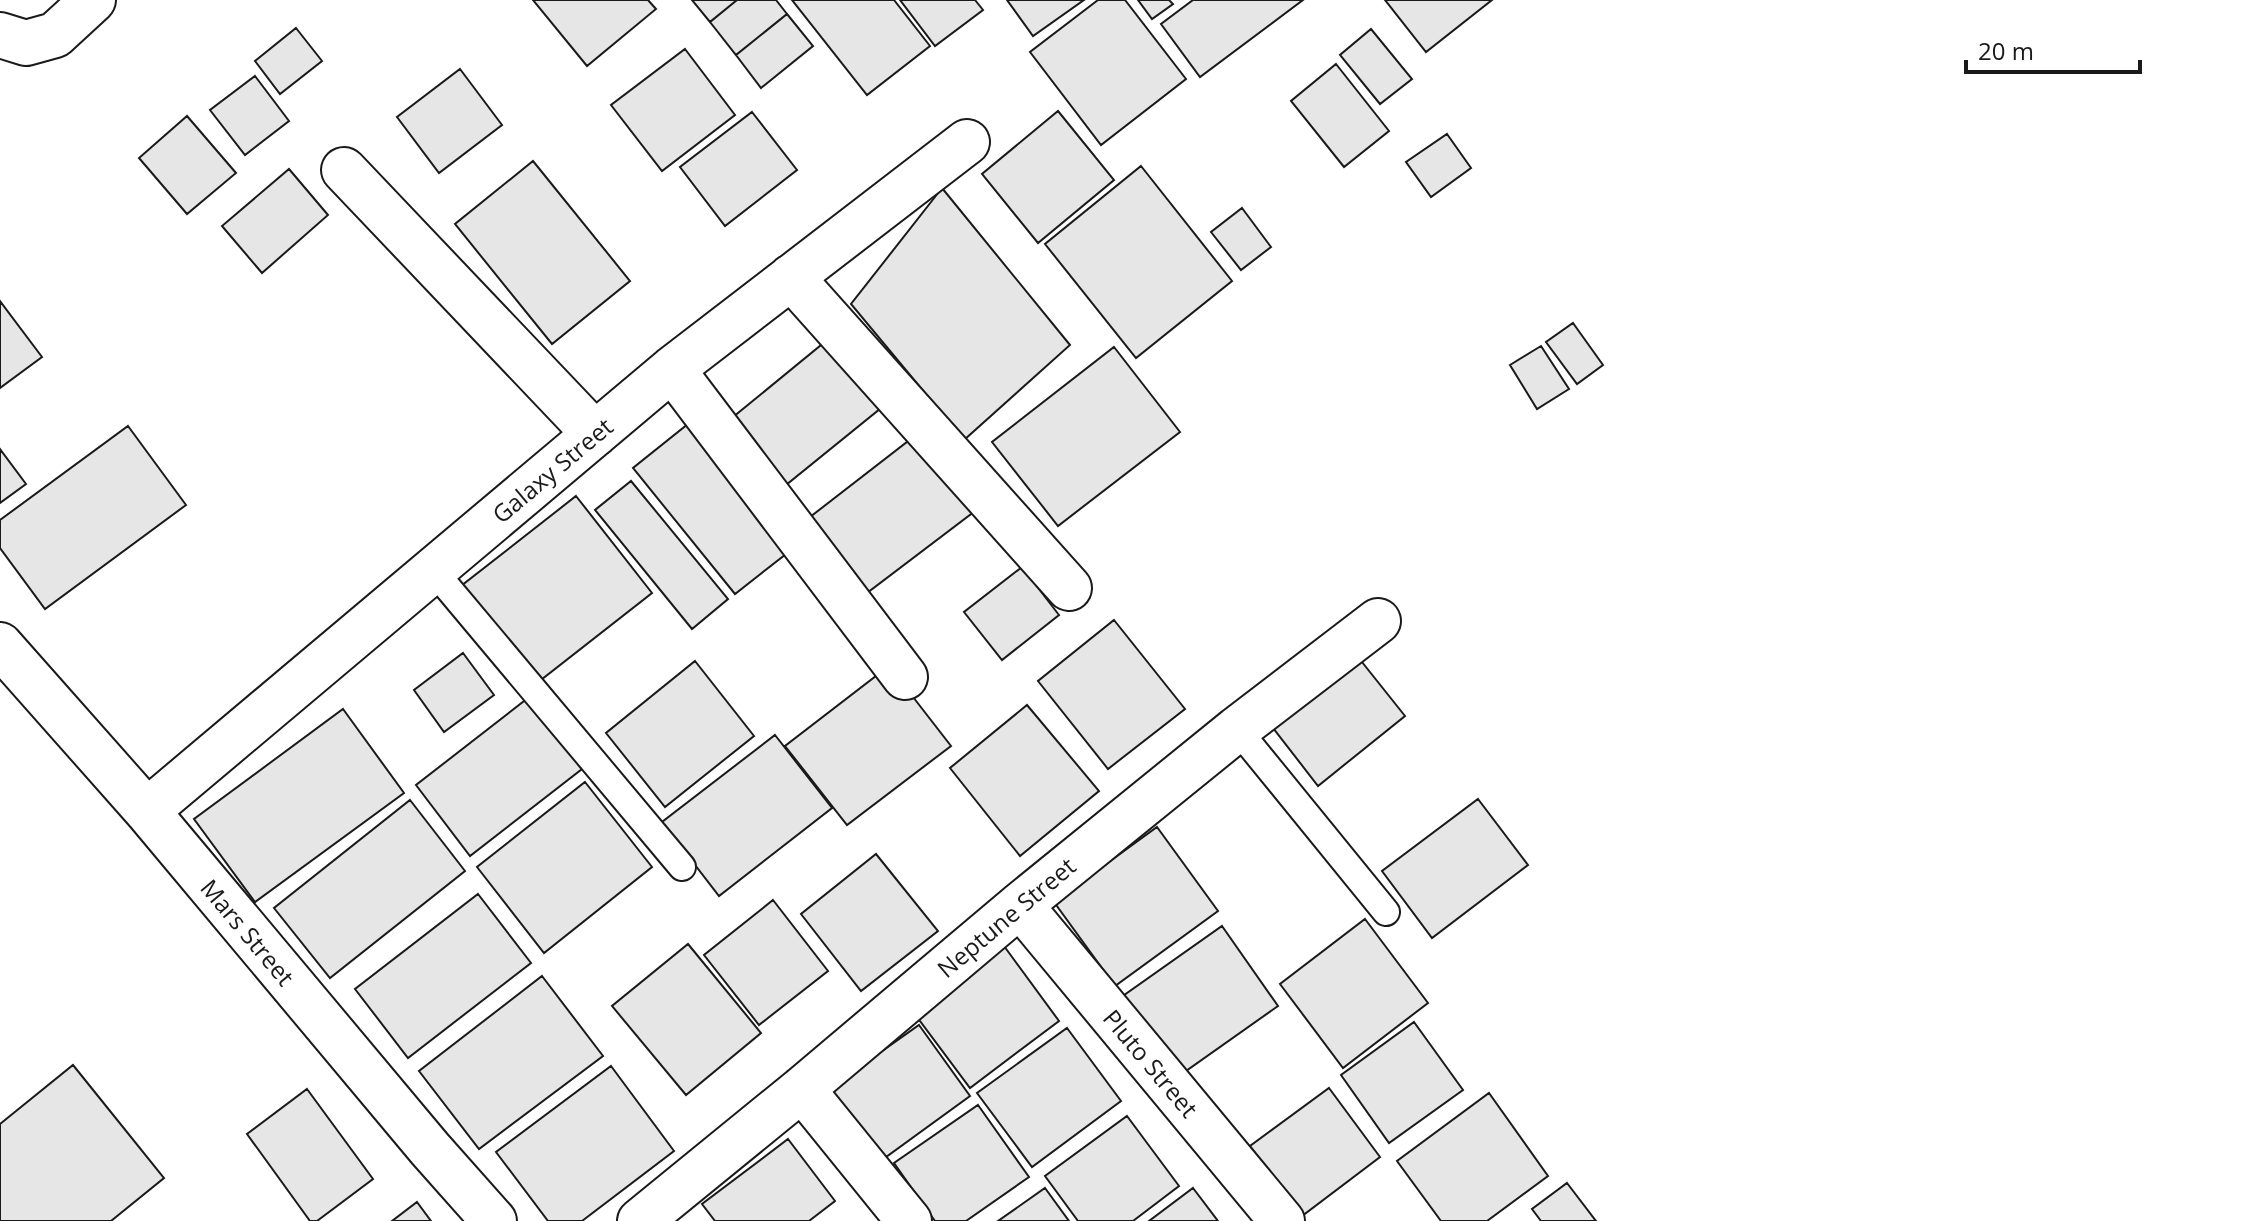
<svg xmlns="http://www.w3.org/2000/svg" width="2246" height="1221" font-family="'Open Sans',sans-serif">
  <style>
    .building { fill: #e6e6e6; stroke: #1a1a1a; stroke-width: 2 }
    .lines { fill: none; stroke-linecap: round; stroke-linejoin: round }
    .lane-casing { stroke: #1a1a1a; stroke-width: 30 }
    .street-casing { stroke: #1a1a1a; stroke-width: 48 }
    .lane { stroke: #fff; stroke-width: 26 }
    .street { stroke: #fff; stroke-width: 44 }
    .labels { text-anchor: middle; dominant-baseline: central; stroke-width: 6; stroke-linejoin: round; paint-order: stroke }
    .street-label { font-size: 24px; fill: #1a1a1a; stroke: #fff }
  </style>
  <rect width="100%" height="100%" fill="#fff"/>
  <path class="building" d="M 533,0 L 648,0 L 656,9 L 587,66 Z
    M 692,0 L 737,0 L 710,22 Z
    M 737,0 L 776,0 L 787,14 L 736,55 L 710,22 Z
    M 792,0 L 894,0 L 930,46 L 867,95 Z
    M 900,0 L 975,0 L 983,10 L 935,46 Z
    M 1007,0 L 1084,0 L 1033,36 Z
    M 1098,0 L 1125,0 L 1186,79 L 1101,145 L 1030,52 Z
    M 1138,0 L 1169,0 L 1173,4 L 1152,19 Z
    M 1193,0 L 1303,0 L 1200,77 L 1161,24 Z
    M 1385,0 L 1492,0 L 1426,52 Z
    M 787,14 L 813,46 L 761,88 L 736,55 Z
    M 296,28 L 322,61 L 280,94 L 255,61 Z
    M 1371,29 L 1412,79 L 1380,104 L 1340,55 Z
    M 685,49 L 735,115 L 662,171 L 611,105 Z
    M 1336,64 L 1389,131 L 1344,167 L 1291,101 Z
    M 460,69 L 502,125 L 439,173 L 397,117 Z
    M 255,76 L 289,121 L 245,155 L 210,110 Z
    M 1058,111 L 1114,180 L 1038,243 L 982,174 Z
    M 752,112 L 797,170 L 725,226 L 680,167 Z
    M 187,116 L 236,173 L 187,214 L 139,158 Z
    M 1447,134 L 1471,168 L 1431,197 L 1406,162 Z
    M 533,161 L 630,281 L 552,344 L 455,224 Z
    M 1141,166 L 1232,281 L 1136,358 L 1045,244 Z
    M 289,169 L 328,215 L 262,273 L 222,226 Z
    M 942,188 L 1070,345 L 964,440 L 851,304 Z
    M 1242,208 L 1271,247 L 1241,270 L 1211,232 Z
    M 0,301 L 42,357 L 0,388 Z
    M 1573,323 L 1603,365 L 1577,384 L 1546,342 Z
    M 826,341 L 881,408 L 781,489 L 727,422 Z
    M 1541,346 L 1569,389 L 1537,409 L 1510,365 Z
    M 1114,347 L 1180,432 L 1058,526 L 992,442 Z
    M 693,420 L 795,547 L 735,594 L 633,468 Z
    M 128,426 L 186,505 L 45,609 L 0,548 L 0,520 Z
    M 916,435 L 975,511 L 859,599 L 801,524 Z
    M 0,449 L 26,484 L 0,503 Z
    M 631,481 L 728,599 L 692,629 L 595,510 Z
    M 576,496 L 652,593 L 537,683 L 461,586 Z
    M 1022,567 L 1059,615 L 1002,660 L 964,612 Z
    M 1114,620 L 1185,709 L 1108,769 L 1038,681 Z
    M 1350,647 L 1405,716 L 1318,786 L 1263,715 Z
    M 463,653 L 494,695 L 444,732 L 414,690 Z
    M 695,661 L 754,736 L 665,807 L 606,733 Z
    M 889,666 L 951,746 L 847,825 L 785,746 Z
    M 528,698 L 582,769 L 470,856 L 416,785 Z
    M 1027,705 L 1099,791 L 1020,856 L 950,768 Z
    M 343,709 L 404,793 L 255,902 L 194,819 Z
    M 775,735 L 832,808 L 719,896 L 662,822 Z
    M 585,782 L 652,867 L 544,953 L 477,867 Z
    M 1478,799 L 1528,865 L 1432,938 L 1382,871 Z
    M 410,800 L 465,871 L 330,978 L 274,908 Z
    M 1157,827 L 1218,911 L 1115,986 L 1054,902 Z
    M 876,854 L 938,931 L 861,991 L 801,914 Z
    M 478,894 L 531,963 L 408,1058 L 355,989 Z
    M 773,900 L 828,971 L 759,1025 L 704,955 Z
    M 1365,919 L 1428,1003 L 1343,1068 L 1280,984 Z
    M 1222,926 L 1278,1006 L 1176,1078 L 1120,998 Z
    M 688,944 L 761,1033 L 686,1095 L 612,1006 Z
    M 1004,946 L 1059,1021 L 970,1088 L 914,1013 Z
    M 542,976 L 603,1056 L 479,1149 L 419,1071 Z
    M 1414,1022 L 1463,1090 L 1389,1143 L 1341,1075 Z
    M 919,1025 L 970,1096 L 875,1165 L 823,1093 Z
    M 1067,1028 L 1121,1101 L 1032,1167 L 977,1093 Z
    M 73,1065 L 164,1178 L 111,1221 L 0,1221 L 0,1124 Z
    M 611,1066 L 674,1151 L 582,1221 L 548,1221 L 496,1152 Z
    M 1329,1088 L 1380,1157 L 1302,1216 L 1250,1146 Z
    M 307,1089 L 373,1179 L 317,1221 L 310,1221 L 247,1134 Z
    M 1489,1093 L 1548,1176 L 1487,1221 L 1441,1221 L 1397,1161 Z
    M 978,1105 L 1029,1177 L 966,1221 L 935,1221 L 894,1163 Z
    M 1127,1116 L 1179,1186 L 1133,1221 L 1078,1221 L 1045,1176 Z
    M 788,1139 L 835,1201 L 809,1221 L 715,1221 L 702,1204 Z
    M 1567,1183 L 1596,1221 L 1541,1221 L 1532,1209 Z
    M 1045,1188 L 1069,1221 L 998,1221 Z
    M 1193,1188 L 1218,1221 L 1149,1221 Z
    M 417,1202 L 431,1221 L 392,1221 Z"/>
  <g class="lines">
    <g class="lane-casing">
      <path id="lane" d="M 433,570 L 682,867
        M 1237,729 L 1386,912"/>
    </g>
    <g class="street-casing">
      <path id="street" d="M 0,35 L 26,43 L 55,35 L 93,0
        M 344,170 L 595,434
        M 791,277 L 1069,588
        M 672,369 L 905,677
        M 0,645 L 147,811 L 430,1149 L 494,1221
        M 147,811 L 672,369 L 967,142
        M 1020,905 L 1282,1221
        M 802,1089 L 909,1221
        M 640,1221 L 802,1089 L 1020,905 L 1237,729 L 1378,621"/>
    </g>
    <use href="#lane" class="lane"/>
    <use href="#street" class="street"/>
  </g>
  <g class="labels">
    <g class="street-label">
      <text transform="translate(552 470) rotate(-40)">Galaxy Street</text>
      <text transform="translate(1006 917) rotate(-40)">Neptune Street</text>
      <text transform="translate(248 932) rotate(50)">Mars Street</text>
      <text transform="translate(1151 1063) rotate(50)">Pluto Street</text>
    </g>
  </g>
  <path d="M1966 60v12h174v-12" fill="none" stroke="#1a1a1a" stroke-width="4"/>
  <text x="1978" y="60" font-size="24" fill="#1a1a1a" stroke="#ffffff" stroke-width="6" paint-order="stroke">20 m</text>
</svg>
